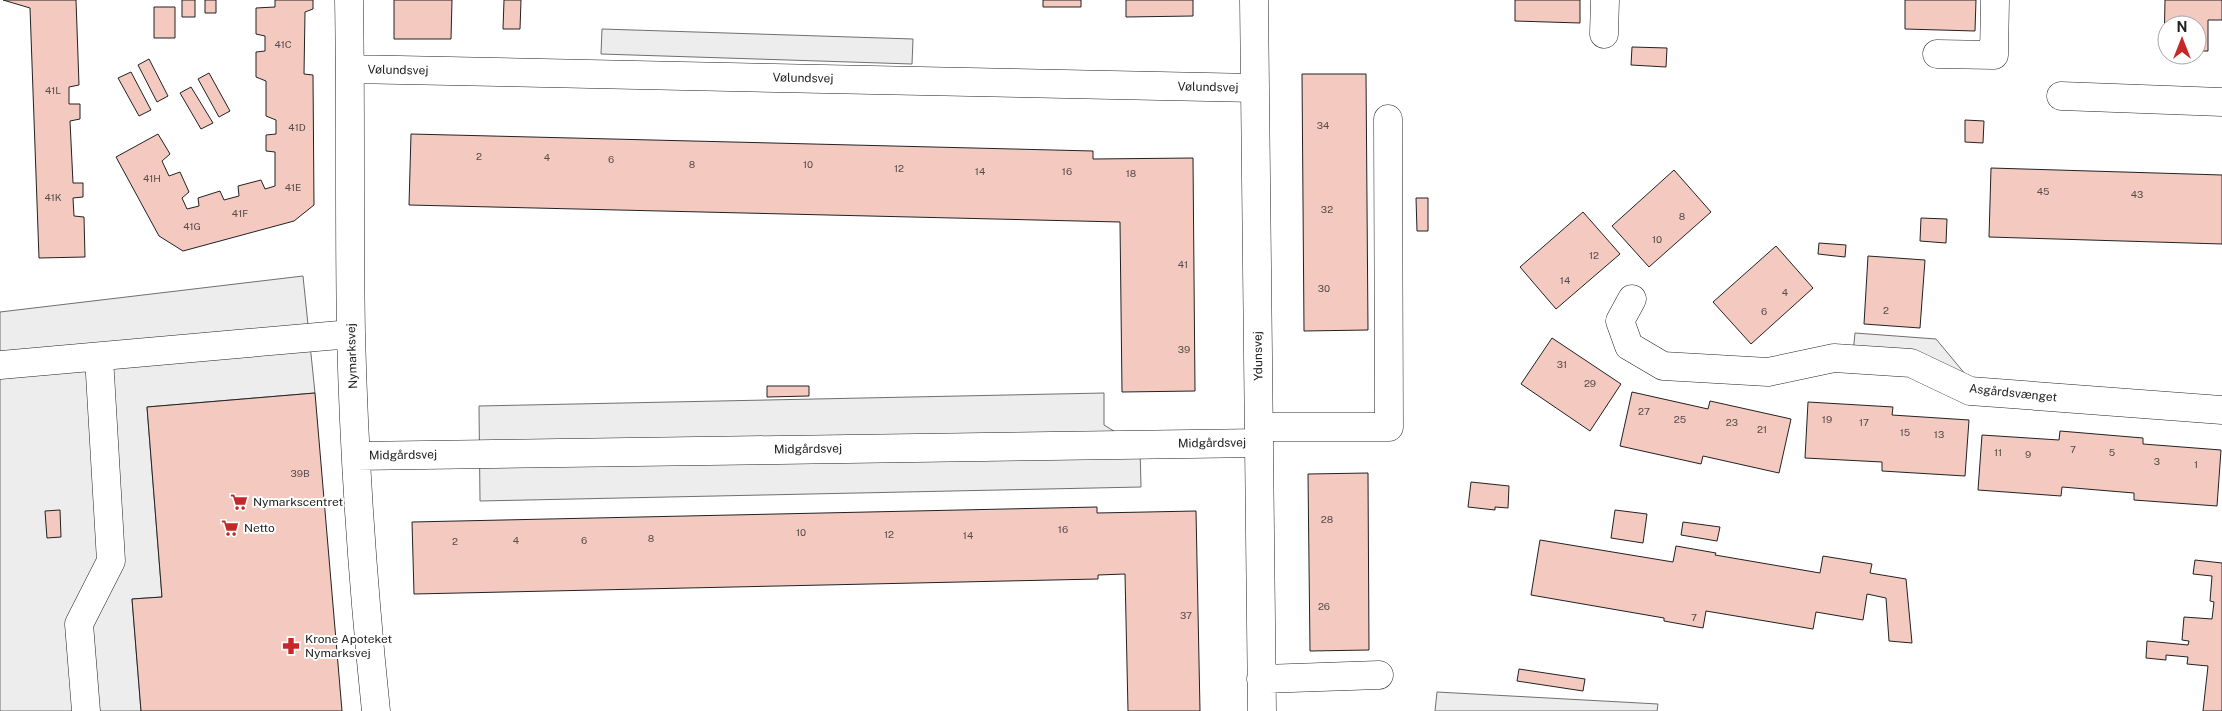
<svg xmlns="http://www.w3.org/2000/svg" width="2222" height="711" font-family="'Public Sans',sans-serif">
  <style>
    .parking { fill: #ededed; stroke: #6f6f6f }
    .building { fill: #f3c9c0; stroke: #222 }
    .lines { fill: none; stroke-linecap: round; stroke-linejoin: round }
    .minor-casing { stroke: #222; stroke-width: 29 }
    .minor { stroke: #fff; stroke-width: 28 }
    .labels { text-anchor: middle; dominant-baseline: central; stroke-width: 4; stroke-linejoin: round; paint-order: stroke }
    .number-label { font-size: 10px; fill: #564c4a }
    .street-label { font-size: 12px; fill: #222; stroke: #fff }
    .poi-label { font-size: 12px; fill: #222; stroke: #fff; text-anchor: start }
  </style>
  <rect width="100%" height="100%" fill="#fff"/>
  <path class="parking" d="M 602,29 L 913,39 L 912,64 L 601,54 Z
    M 303,276 L 315,393 L 147,407 L 162,597 L 132,599 L 141,711 L 0,711 L 0,312 Z
    M 1855,333 L 1936,339 L 1966,375 L 1853,353 Z
    M 1104,393 L 1104,425 L 1140,447 L 1141,487 L 480,501 L 479,406 Z
    M 1437,692 L 1658,704 L 1657,711 L 1435,711 Z"/>
  <path class="building" d="M 3,0 L 76,0 L 79,85 L 69,87 L 69,104 L 80,104 L 80,119 L 70,121 L 73,183 L 83,183 L 83,197 L 73,198 L 74,216 L 84,217 L 85,257 L 39,258 L 30,8 Z
    M 182,0 L 195,0 L 195,17 L 182,17 Z
    M 205,0 L 216,0 L 216,13 L 205,13 Z
    M 275,0 L 313,0 L 313,9 L 305,12 L 304,74 L 313,75 L 314,205 L 294,221 L 183,251 L 159,236 L 116,157 L 158,134 L 170,154 L 162,161 L 169,176 L 180,172 L 189,192 L 182,198 L 187,209 L 199,206 L 198,198 L 220,191 L 224,200 L 239,196 L 238,186 L 261,180 L 265,189 L 275,186 L 275,152 L 266,151 L 266,135 L 276,134 L 276,120 L 266,116 L 266,81 L 256,77 L 256,52 L 265,51 L 265,36 L 256,34 L 256,8 L 275,7 Z
    M 394,0 L 452,0 L 451,39 L 394,39 Z
    M 504,0 L 521,0 L 520,29 L 503,29 Z
    M 1043,0 L 1081,0 L 1081,7 L 1043,7 Z
    M 1126,0 L 1193,0 L 1193,16 L 1126,17 Z
    M 1515,0 L 1580,0 L 1580,23 L 1515,21 Z
    M 1905,0 L 1976,0 L 1975,31 L 1905,29 Z
    M 2165,0 L 2222,0 L 2222,20 L 2208,20 L 2208,51 L 2197,51 L 2197,25 L 2167,25 L 2167,50 L 2164,50 Z
    M 154,7 L 175,7 L 175,38 L 154,38 Z
    M 1632,47 L 1667,48 L 1666,67 L 1631,65 Z
    M 149,59 L 168,96 L 157,102 L 138,65 Z
    M 131,72 L 151,110 L 139,116 L 118,78 Z
    M 209,73 L 230,111 L 219,117 L 198,79 Z
    M 1302,74 L 1366,74 L 1368,330 L 1304,331 Z
    M 191,87 L 213,123 L 201,129 L 180,93 Z
    M 1965,120 L 1984,121 L 1983,143 L 1965,142 Z
    M 411,134 L 1093,151 L 1093,159 L 1193,158 L 1195,391 L 1122,392 L 1120,222 L 409,205 Z
    M 1991,168 L 2222,175 L 2222,244 L 1989,237 Z
    M 1674,170 L 1711,212 L 1649,267 L 1612,226 Z
    M 1416,198 L 1428,198 L 1428,231 L 1417,231 Z
    M 1583,212 L 1620,254 L 1556,309 L 1520,267 Z
    M 1921,218 L 1947,219 L 1946,243 L 1920,241 Z
    M 1819,243 L 1846,245 L 1845,257 L 1818,254 Z
    M 1776,246 L 1813,288 L 1751,344 L 1713,302 Z
    M 1868,256 L 1925,260 L 1920,328 L 1864,324 Z
    M 1552,338 L 1621,384 L 1590,431 L 1521,384 Z
    M 767,386 L 809,386 L 809,396 L 767,397 Z
    M 1632,392 L 1708,409 L 1710,401 L 1791,419 L 1779,473 L 1703,456 L 1701,464 L 1620,446 Z
    M 315,393 L 342,711 L 141,711 L 132,599 L 162,597 L 147,407 Z
    M 1808,402 L 1893,407 L 1892,415 L 1969,420 L 1965,476 L 1882,471 L 1882,462 L 1805,458 Z
    M 2060,431 L 2143,438 L 2143,444 L 2221,450 L 2217,506 L 2134,500 L 2134,493 L 2062,487 L 2061,496 L 1978,490 L 1982,435 L 2059,440 Z
    M 1368,473 L 1369,650 L 1310,651 L 1308,474 Z
    M 1471,482 L 1509,486 L 1508,508 L 1495,507 L 1495,510 L 1468,507 Z
    M 1097,507 L 1097,513 L 1196,511 L 1200,711 L 1128,711 L 1125,574 L 1098,575 L 1098,579 L 414,594 L 412,522 Z
    M 60,510 L 61,537 L 47,538 L 45,511 Z
    M 1615,510 L 1647,514 L 1643,543 L 1611,538 Z
    M 1683,522 L 1720,527 L 1717,541 L 1681,535 Z
    M 1540,540 L 1673,562 L 1676,546 L 1716,553 L 1715,555 L 1820,573 L 1823,556 L 1872,564 L 1870,573 L 1906,579 L 1912,643 L 1889,641 L 1886,598 L 1867,594 L 1863,620 L 1816,612 L 1813,629 L 1706,611 L 1703,628 L 1664,621 L 1664,618 L 1531,595 Z
    M 2195,560 L 2222,563 L 2222,711 L 2203,711 L 2208,666 L 2187,664 L 2188,657 L 2166,655 L 2166,660 L 2146,658 L 2147,641 L 2188,645 L 2189,641 L 2182,640 L 2184,617 L 2212,619 L 2214,602 L 2210,601 L 2212,576 L 2193,574 Z
    M 1519,669 L 1585,679 L 1583,691 L 1517,681 Z"/>
  <g class="lines">
    <g class="minor-casing">
      <path id="minor" d="M 349,0 C 351,111 349,222 351,333 C 354,459 363,586 376,711
        M 1254,0 L 1262,711
        M 1604,34 L 1605,0
        M 1937,54 L 1994,55 L 1995,0
        M 350,69 L 1255,88
        M 2061,96 L 2222,102
        M 1632,299 L 1620,321 L 1629,346 L 1663,366 L 1768,372 L 1834,358 L 1911,363 L 1970,391 L 2222,410
        M 0,365 L 351,334
        M 1259,427 L 1389,427 L 1388,119
        M 356,456 L 1259,443
        M 1261,679 L 1379,675
        M 86,711 L 79,624 L 111,561 L 99,357"/>
    </g>
    <use href="#minor" class="minor"/>
  </g>
  <defs>
    <g id="supermarket-bare" transform="scale(1.35)"><path d="M-6-5.5h2.5l.6 2H6L4.5 2H-2.5L-4.4-4H-6ZM-1.5 3.2a1.3 1.3 0 1 0 .1 0ZM3 3.2a1.3 1.3 0 1 0 .1 0Z" fill="#c62828" stroke="#fff" stroke-width="2.5" paint-order="stroke"/></g>
    <g id="pharmacy-bare" transform="scale(1.35)"><path d="M-2-6h4v4h4v4h-4v4h-4v-4h-4v-4h4Z" fill="#c62828" stroke="#fff" stroke-width="2.5" paint-order="stroke"/></g>
  </defs>
  <g fill-rule="evenodd">
    <use href="#supermarket-bare" x="239" y="502"/>
    <use href="#supermarket-bare" x="230" y="528"/>
    <use href="#pharmacy-bare" x="291" y="646"/>
  </g>
  <g class="labels">
    <g class="number-label">
      <text x="283" y="44">41C</text>
      <text x="53" y="90">41L</text>
      <text x="1323" y="125">34</text>
      <text x="297" y="127">41D</text>
      <text x="479" y="156">2</text>
      <text x="547" y="157">4</text>
      <text x="611" y="159">6</text>
      <text x="692" y="164">8</text>
      <text x="808" y="164">10</text>
      <text x="899" y="168">12</text>
      <text x="980" y="171">14</text>
      <text x="1067" y="171">16</text>
      <text x="1131" y="173">18</text>
      <text x="152" y="178">41H</text>
      <text x="293" y="187">41E</text>
      <text x="2043" y="191">45</text>
      <text x="2137" y="194">43</text>
      <text x="53" y="197">41K</text>
      <text x="1327" y="209">32</text>
      <text x="240" y="213">41F</text>
      <text x="1682" y="216">8</text>
      <text x="192" y="226">41G</text>
      <text x="1657" y="239">10</text>
      <text x="1594" y="255">12</text>
      <text x="1183" y="264">41</text>
      <text x="1565" y="280">14</text>
      <text x="1324" y="288">30</text>
      <text x="1785" y="292">4</text>
      <text x="1886" y="310">2</text>
      <text x="1764" y="311">6</text>
      <text x="1184" y="349">39</text>
      <text x="1562" y="364">31</text>
      <text x="1590" y="383">29</text>
      <text x="1644" y="411">27</text>
      <text x="1680" y="419">25</text>
      <text x="1827" y="419">19</text>
      <text x="1732" y="422">23</text>
      <text x="1864" y="422">17</text>
      <text x="1762" y="429">21</text>
      <text x="1905" y="432">15</text>
      <text x="1939" y="434">13</text>
      <text x="2073" y="449">7</text>
      <text x="1998" y="452">11</text>
      <text x="2112" y="452">5</text>
      <text x="2028" y="454">9</text>
      <text x="2157" y="461">3</text>
      <text x="2196" y="464">1</text>
      <text x="300" y="473">39B</text>
      <text x="1327" y="519">28</text>
      <text x="1063" y="529">16</text>
      <text x="801" y="532">10</text>
      <text x="889" y="534">12</text>
      <text x="968" y="535">14</text>
      <text x="651" y="538">8</text>
      <text x="516" y="540">4</text>
      <text x="584" y="540">6</text>
      <text x="455" y="541">2</text>
      <text x="1324" y="606">26</text>
      <text x="1186" y="615">37</text>
      <text x="1694" y="617">7</text>
    </g>
    <g class="street-label">
      <text transform="translate(398 70) rotate(1)">Vølundsvej</text>
      <text transform="translate(803 78) rotate(1)">Vølundsvej</text>
      <text transform="translate(1208 87) rotate(1)">Vølundsvej</text>
      <text transform="translate(352 356) rotate(-92)">Nymarksvej</text>
      <text transform="translate(1258 356) rotate(-91)">Ydunsvej</text>
      <text transform="translate(2013 393) rotate(6)">Asgårdsvænget</text>
      <text transform="translate(1212 443) rotate(-1)">Midgårdsvej</text>
      <text transform="translate(808 449) rotate(-1)">Midgårdsvej</text>
      <text transform="translate(403 455) rotate(-1)">Midgårdsvej</text>
    </g>
    <g class="poi-label">
      <text x="253" y="502">Nymarkscentret</text>
      <text x="244" y="528">Netto</text>
      <text x="305" y="639">Krone Apoteket<tspan x="305" dy="14">Nymarksvej</tspan></text>
    </g>
  </g>
  <g transform="translate(2182 40)"><circle r="24" fill="#ffffff" stroke="#a7a7a7"/>
  <path d="M0-4L9 19L0 12L-9 19Z" fill="#c62828"/>
  <text y="-8" font-size="14" font-weight="bold" text-anchor="middle" fill="#222222">N</text>
  </g>
</svg>
